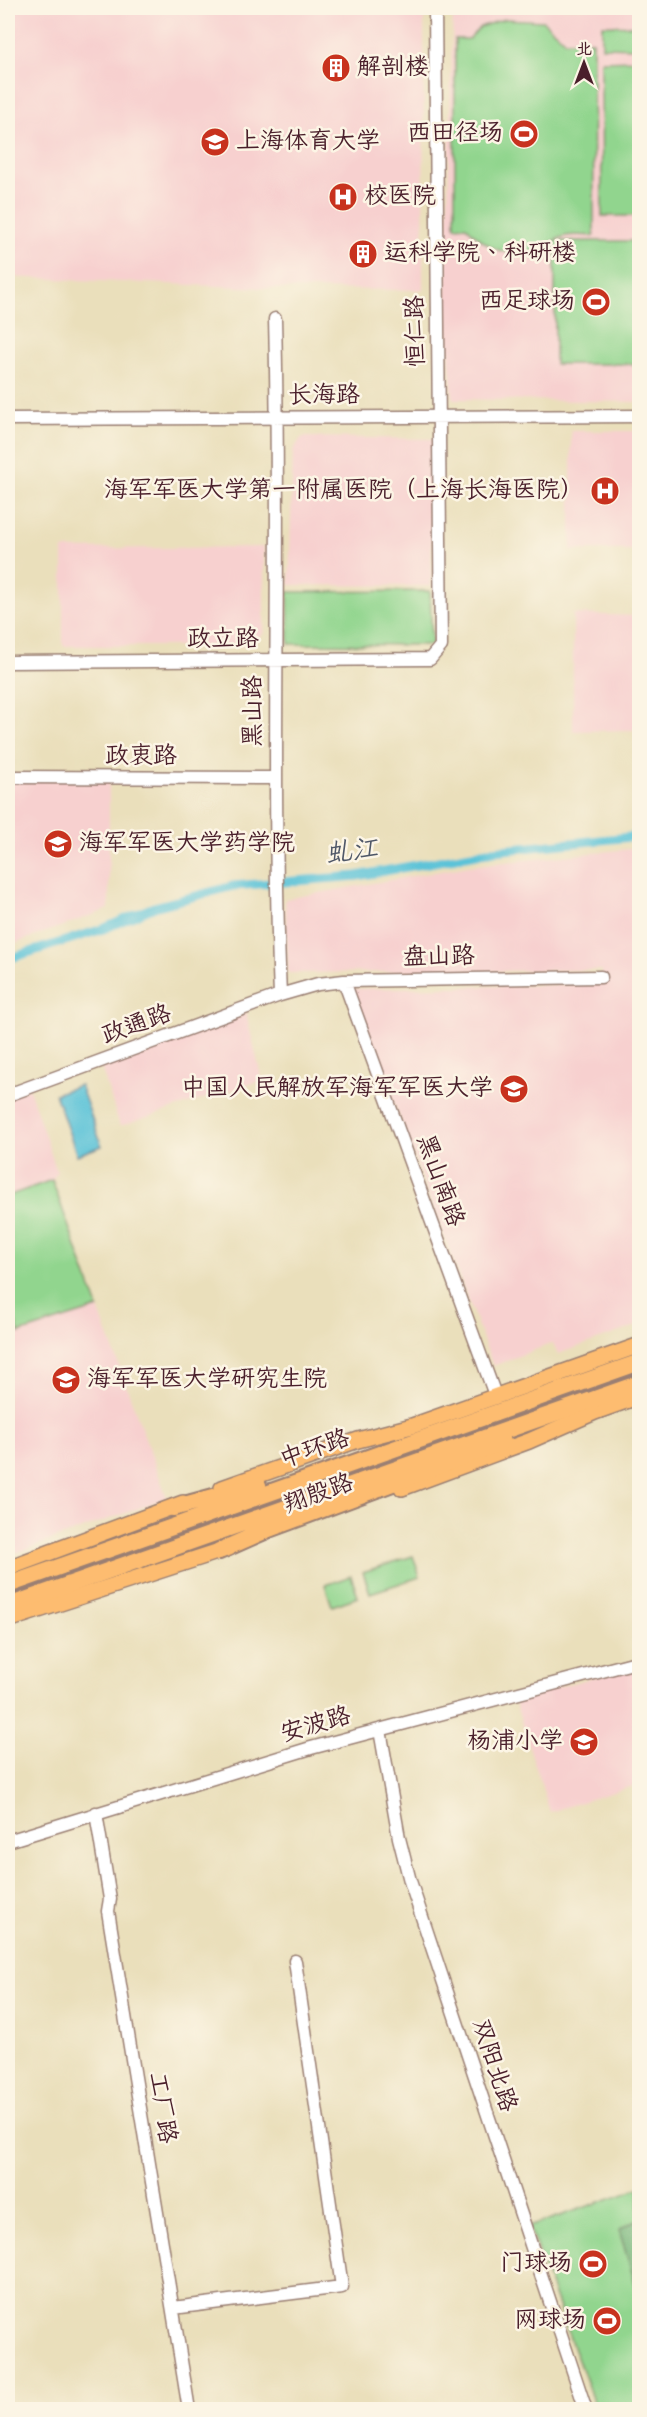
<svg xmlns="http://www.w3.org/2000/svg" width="647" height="2417" font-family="'Indie Flower','LXGW WenKai TC',sans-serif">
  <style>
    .built { fill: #f7d0cf }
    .green { fill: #91d58e; stroke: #6e7a5c; stroke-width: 1.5 }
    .forest { fill: #74b679; stroke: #5f6a52; stroke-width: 1.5 }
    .water { fill: #5bc3d8; stroke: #527182; stroke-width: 1.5 }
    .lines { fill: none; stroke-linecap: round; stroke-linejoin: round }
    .canal { stroke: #5bc3d8; stroke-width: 9 }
    .minor-casing { stroke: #9a7f73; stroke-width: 15 }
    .major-casing { stroke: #9a7f73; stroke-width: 18 }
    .highway-casing { stroke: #9a7f73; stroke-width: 20 }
    .minor { stroke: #fff; stroke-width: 12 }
    .major { stroke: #fdbc6f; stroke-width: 15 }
    .highway { stroke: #fdbc6f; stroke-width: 16 }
    .labels { text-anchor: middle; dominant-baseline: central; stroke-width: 5; stroke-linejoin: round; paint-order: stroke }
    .poi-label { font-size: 24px; fill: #4a1f2b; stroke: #fcf5e5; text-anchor: end }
    .street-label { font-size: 24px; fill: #4a1f2b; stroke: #fcf5e5 }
    .water-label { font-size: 26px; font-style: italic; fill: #505868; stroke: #fcf5e5 }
  </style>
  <rect width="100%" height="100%" fill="#fcf5e5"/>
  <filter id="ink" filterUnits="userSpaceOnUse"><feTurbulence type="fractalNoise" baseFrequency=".0167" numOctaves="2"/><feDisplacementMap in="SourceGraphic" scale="12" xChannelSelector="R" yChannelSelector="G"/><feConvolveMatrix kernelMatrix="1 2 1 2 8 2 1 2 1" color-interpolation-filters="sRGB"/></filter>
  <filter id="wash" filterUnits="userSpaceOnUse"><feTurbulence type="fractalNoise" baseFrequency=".008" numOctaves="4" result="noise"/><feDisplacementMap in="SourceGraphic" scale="24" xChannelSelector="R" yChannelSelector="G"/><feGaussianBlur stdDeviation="1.35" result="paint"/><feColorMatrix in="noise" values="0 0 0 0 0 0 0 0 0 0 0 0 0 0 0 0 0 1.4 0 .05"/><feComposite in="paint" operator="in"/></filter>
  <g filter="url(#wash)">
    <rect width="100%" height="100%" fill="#eadfbb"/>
    <path class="built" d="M 8,8 L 424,8 L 423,290 L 285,289 L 8,277 Z
      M 453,8 L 639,8 L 639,402 L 453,399 L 445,311 Z
      M 571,431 L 639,431 L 639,550 L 571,550 Z
      M 302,437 L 433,439 L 431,586 L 289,585 L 293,450 Z
      M 264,547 L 264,633 L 248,646 L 63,646 L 63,549 Z
      M 573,614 L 639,616 L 639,730 L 573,731 Z
      M 109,778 L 109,909 L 8,946 L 8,779 Z
      M 639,848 L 639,1325 L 558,1354 L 553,1343 L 493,1366 L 351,989 L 601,984 L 602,970 L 288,973 L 285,899 L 469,866 Z
      M 246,1013 L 262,1080 L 120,1126 L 100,1064 Z
      M 29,1088 L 57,1172 L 52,1181 L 167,1498 L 8,1556 L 8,1095 Z
      M 639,1665 L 639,1784 L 550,1812 L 514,1699 Z"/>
    <path class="green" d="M 504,19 L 543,21 L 565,41 L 593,41 L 594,236 C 585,236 575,234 566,236 C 555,238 547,246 536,250 C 508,261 485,246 466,226 L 455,227 L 455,39 L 469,39 L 480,27 Z
      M 602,25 L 639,26 L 638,48 L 602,47 Z
      M 639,60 L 639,216 L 602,216 L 601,61 Z
      M 555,241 L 638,241 L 638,364 L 555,364 Z
      M 430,591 L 432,645 L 289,644 L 288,592 Z
      M 52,1180 L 98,1308 L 19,1333 L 8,1301 L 8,1196 Z
      M 413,1556 L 420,1577 L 370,1593 L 363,1572 Z
      M 351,1576 L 358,1597 L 332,1606 L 325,1585 Z
      M 639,2188 L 639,2409 L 596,2409 L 529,2227 Z"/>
    <path class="forest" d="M 639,2219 L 640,2220 L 639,2296 L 619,2230 Z"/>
    <path class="water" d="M 80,1085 L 102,1146 L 77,1155 L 55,1094 Z"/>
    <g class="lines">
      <path class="canal" d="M 8,959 L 103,929 L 154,907 L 233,886 L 357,876 L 493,851 L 640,836"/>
    </g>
  </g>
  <g filter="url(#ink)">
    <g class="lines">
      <g class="minor-casing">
        <path id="minor" d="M 275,319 C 281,544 271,770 280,995
          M 8,419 L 640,416
          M 8,662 L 430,659 L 441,646 L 435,8
          M 8,777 L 275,778
          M 344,981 L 495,1395
          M 8,1095 L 280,995 L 318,984 L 344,981 L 601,977
          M 380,1730 L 399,1838 L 410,1881 L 586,2410
          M 96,1813 L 110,1899 L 108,1911 L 189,2410
          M 8,1841 L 311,1748 L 640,1661
          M 173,2308 L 342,2287 L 295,1961"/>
      </g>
      <g class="major-casing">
        <path id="major" d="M 222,1488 L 358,1440 L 412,1426 L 640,1345
          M 402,1488 L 529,1441 L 595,1412 L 640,1396
          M 8,1568 L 183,1503
          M 8,1620 L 229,1548"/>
      </g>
      <g class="highway-casing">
        <path id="highway" d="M 173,1508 L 258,1485
          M 219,1551 L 269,1529 L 503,1442
          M 8,1585 L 640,1362
          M 8,1606 L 640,1383"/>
      </g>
      <use href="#minor" class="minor"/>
      <use href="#major" class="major"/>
      <use href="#highway" class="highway"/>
    </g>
  </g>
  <defs>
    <g id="building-disc" transform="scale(1.5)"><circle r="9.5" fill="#c8321e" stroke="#fcf5e5"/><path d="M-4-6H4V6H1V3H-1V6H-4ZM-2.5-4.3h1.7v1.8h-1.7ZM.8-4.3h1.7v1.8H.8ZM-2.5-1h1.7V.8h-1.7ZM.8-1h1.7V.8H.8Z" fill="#fff"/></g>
    <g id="stadium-disc" transform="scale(1.5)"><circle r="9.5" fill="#c8321e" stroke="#fcf5e5"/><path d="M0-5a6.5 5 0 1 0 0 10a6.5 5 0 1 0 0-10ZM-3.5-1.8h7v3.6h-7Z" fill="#fff"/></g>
    <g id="university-disc" transform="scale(1.5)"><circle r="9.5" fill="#c8321e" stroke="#fcf5e5"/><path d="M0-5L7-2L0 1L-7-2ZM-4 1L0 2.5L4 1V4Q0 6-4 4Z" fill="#fff"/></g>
    <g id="hospital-disc" transform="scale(1.5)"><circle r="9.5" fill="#c8321e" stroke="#fcf5e5"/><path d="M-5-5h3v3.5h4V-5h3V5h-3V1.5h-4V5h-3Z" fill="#fff"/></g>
    <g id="school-disc" transform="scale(1.5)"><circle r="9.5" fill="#c8321e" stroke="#fcf5e5"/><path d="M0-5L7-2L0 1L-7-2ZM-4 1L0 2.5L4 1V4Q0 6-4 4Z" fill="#fff"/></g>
  </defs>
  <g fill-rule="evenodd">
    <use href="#building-disc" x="336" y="68"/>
    <use href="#stadium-disc" x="524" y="134"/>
    <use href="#university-disc" x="215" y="142"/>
    <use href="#hospital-disc" x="343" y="197"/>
    <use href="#building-disc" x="363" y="254"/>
    <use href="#stadium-disc" x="596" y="302"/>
    <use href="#hospital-disc" x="605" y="491"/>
    <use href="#university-disc" x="58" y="844"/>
    <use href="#university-disc" x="514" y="1089"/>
    <use href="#university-disc" x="66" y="1380"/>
    <use href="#school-disc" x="584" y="1742"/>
    <use href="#stadium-disc" x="593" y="2264"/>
    <use href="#stadium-disc" x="607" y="2321"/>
  </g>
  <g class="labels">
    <g class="poi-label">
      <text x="357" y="68" text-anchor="start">解剖楼</text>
      <text x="503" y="134">西田径场</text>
      <text x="236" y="142" text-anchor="start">上海体育大学</text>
      <text x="364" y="197" text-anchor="start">校医院</text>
      <text x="384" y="254" text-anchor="start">运科学院、科研楼</text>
      <text x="575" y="302">西足球场</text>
      <text x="584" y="491">海军军医大学第一附属医院（上海长海医院）</text>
      <text x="79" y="844" text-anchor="start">海军军医大学药学院</text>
      <text x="493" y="1089">中国人民解放军海军军医大学</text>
      <text x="87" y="1380" text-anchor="start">海军军医大学研究生院</text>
      <text x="563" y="1742">杨浦小学</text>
      <text x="572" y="2264">门球场</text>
      <text x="586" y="2321">网球场</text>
    </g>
    <g class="street-label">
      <text transform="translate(417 331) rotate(-91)">恒仁路</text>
      <text x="324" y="396">长海路</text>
      <text x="223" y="640">政立路</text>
      <text transform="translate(254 711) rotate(-90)">黑山路</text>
      <text x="141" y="757">政衷路</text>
      <text transform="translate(439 958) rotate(-1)">盘山路</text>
      <text transform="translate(137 1026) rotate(-20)">政通路</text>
      <text transform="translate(439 1181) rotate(70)">黑山南路</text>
      <text transform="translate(315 1450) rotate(-19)">中环路</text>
      <text transform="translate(319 1495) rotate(-20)">翔殷路</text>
      <text transform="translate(316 1726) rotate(-16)">安波路</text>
      <text transform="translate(493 2066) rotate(72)">双阳北路</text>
      <text transform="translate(161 2108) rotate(81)">工厂路</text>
    </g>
    <g class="water-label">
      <text transform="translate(352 853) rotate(-7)">虬江</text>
    </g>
  </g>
  <rect width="647" height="2417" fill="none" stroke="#fcf5e5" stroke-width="30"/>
  <g transform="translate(584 63)" stroke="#fcf5e5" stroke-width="4.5" paint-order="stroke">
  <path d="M0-4.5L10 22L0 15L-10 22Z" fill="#4a1f2b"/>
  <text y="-9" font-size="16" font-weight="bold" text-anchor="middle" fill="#4a1f2b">北</text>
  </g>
</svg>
